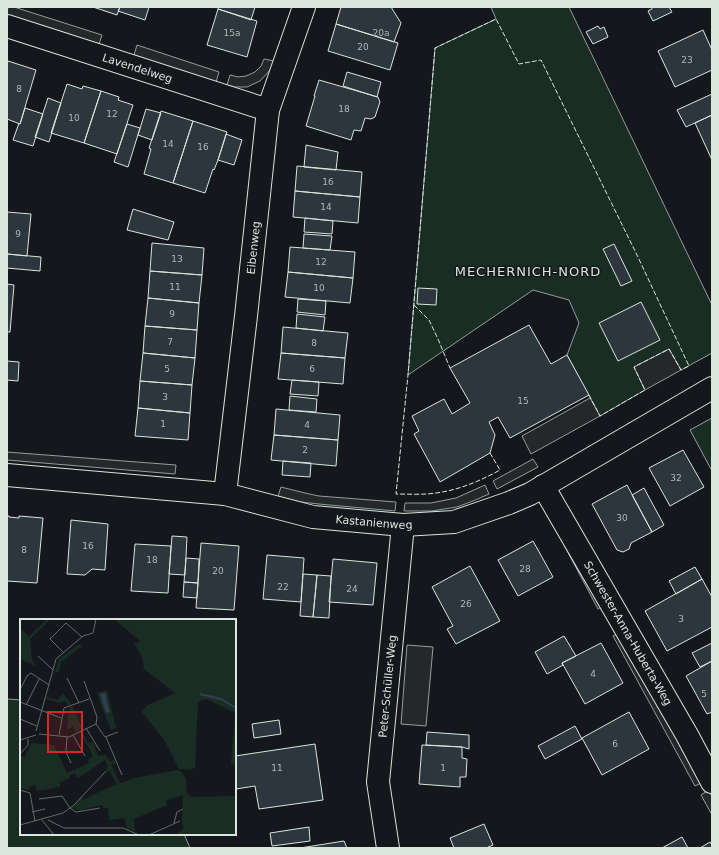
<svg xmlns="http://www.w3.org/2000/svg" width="719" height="855" font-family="'DejaVu Sans',sans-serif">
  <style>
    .green { fill: #1a2d24; stroke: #939e99 }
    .parking { fill: #24282b; stroke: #939e99 }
    .building { fill: #2c363c; stroke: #d8e6dc }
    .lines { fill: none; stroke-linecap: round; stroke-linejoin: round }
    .street-casing { stroke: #d8e6dc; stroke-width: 24 }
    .street { stroke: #14181c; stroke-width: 22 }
    .fence { stroke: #d8e6dc; stroke-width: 1; stroke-dasharray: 5 2; stroke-linecap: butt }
    .labels { text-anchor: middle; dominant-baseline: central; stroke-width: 3; stroke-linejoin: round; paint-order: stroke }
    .number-label { font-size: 9px; fill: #adbab4 }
    .street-label { font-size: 11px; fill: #d8e6dc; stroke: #14181c }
    .quarter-label { font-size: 13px; letter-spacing: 1px; fill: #d8e6dc; stroke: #14181c }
    .inset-river { fill: none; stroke: #2f3f4d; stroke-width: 2 }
    .inset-road { fill: none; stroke: #626a69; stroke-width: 1 }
    .view { fill: #d62828; fill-opacity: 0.15; stroke: #d62828; stroke-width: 2 }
    .inset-edge { fill: none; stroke: #d8e6dc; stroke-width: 2 }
  </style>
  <rect width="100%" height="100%" fill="#14181c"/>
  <path class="green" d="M 491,7 L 569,7 L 712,305 L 712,353 L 681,370 L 669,349 L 634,367 L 645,390 L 600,416 L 567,355 L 579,323 L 569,300 L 533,290 L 408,375 L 435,48 L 496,19 Z
    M 712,418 L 712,471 L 690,430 Z
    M 7,699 L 21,700 L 21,834 L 184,834 L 190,848 L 7,848 Z"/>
  <path class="parking" d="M 8,7 L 14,7 L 102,35 L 99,44 L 7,15 Z
    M 137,45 L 219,72 L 216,82 L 134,55 Z
    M 264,59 L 274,61 L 271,69 L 260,81 L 247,87 L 235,87 L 227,85 L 230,75 L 238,77 L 246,76 L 255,72 L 261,66 Z
    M 669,349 L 681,370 L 645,390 L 634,367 Z
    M 590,398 L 600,416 L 531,454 L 522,436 Z
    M 7,452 L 176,465 L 175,474 L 7,460 Z
    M 533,459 L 538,467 L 497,489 L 493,481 Z
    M 485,485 L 489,494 L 473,501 L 457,507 L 432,511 L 404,511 L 405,503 L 431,503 L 456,498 Z
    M 281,487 L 305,493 L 319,496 L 396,502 L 395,511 L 319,504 L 301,502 L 278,496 Z
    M 572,541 L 606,604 L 598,609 L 564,545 Z
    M 621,632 L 703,782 L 695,786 L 613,636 Z
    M 407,645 L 433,647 L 426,726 L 401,724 Z
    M 709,790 L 712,797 L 712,815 L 701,795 Z"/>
  <path class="building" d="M 93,7 L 120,7 L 117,15 Z
    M 120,7 L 149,7 L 145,20 L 118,11 Z
    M 218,7 L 255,7 L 251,20 L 218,9 Z
    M 341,7 L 391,7 L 401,23 L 394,42 L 336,24 Z
    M 652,7 L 669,7 L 672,12 L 653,21 L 648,11 L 652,9 Z
    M 218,9 L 257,21 L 247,57 L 207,45 Z
    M 336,24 L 398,43 L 390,70 L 328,51 Z
    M 598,26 L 600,29 L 604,27 L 608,37 L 593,44 L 586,32 Z
    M 703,30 L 712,50 L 712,70 L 675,87 L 658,51 Z
    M 8,61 L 36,70 L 20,124 L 7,119 L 7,65 Z
    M 347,72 L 381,82 L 377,97 L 343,86 Z
    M 319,80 L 378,97 L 380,102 L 375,117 L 371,119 L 365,118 L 361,131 L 354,130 L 351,140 L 306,126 L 315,96 L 314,96 Z
    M 67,84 L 82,89 L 83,86 L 101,91 L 84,143 L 51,133 Z
    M 101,91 L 119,97 L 118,100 L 133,105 L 117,154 L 84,143 Z
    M 712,94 L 712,115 L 686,127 L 677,110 Z
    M 48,98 L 61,103 L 49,142 L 35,137 Z
    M 25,108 L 43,114 L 33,146 L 13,140 L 19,123 L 20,124 Z
    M 146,109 L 161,113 L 152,140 L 138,135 Z
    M 161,111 L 193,121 L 173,183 L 144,174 L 151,149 L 149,148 Z
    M 712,115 L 712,160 L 695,123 Z
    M 193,121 L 227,132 L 218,160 L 214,170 L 213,169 L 205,193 L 173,183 Z
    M 127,124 L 140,128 L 128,167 L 114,162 Z
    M 226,134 L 242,140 L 234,165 L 218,160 Z
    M 306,145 L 338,152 L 336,170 L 304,167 Z
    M 297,166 L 362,172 L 360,197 L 295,191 Z
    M 295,191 L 360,197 L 358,223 L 293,217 Z
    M 133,209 L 174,222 L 168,240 L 127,230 Z
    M 7,212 L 31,214 L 27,256 L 7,254 Z
    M 305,218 L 333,221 L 332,234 L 304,232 Z
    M 304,234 L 332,236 L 330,250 L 303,248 Z
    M 152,243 L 204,248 L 202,275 L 150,271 Z
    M 614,244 L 632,281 L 621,286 L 603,249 Z
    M 290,247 L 355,252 L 353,278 L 288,272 Z
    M 7,254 L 41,257 L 40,271 L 7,268 Z
    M 150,271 L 202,275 L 199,303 L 148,298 Z
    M 288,272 L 353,278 L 350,303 L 285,297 Z
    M 7,284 L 14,285 L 10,332 L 7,332 Z
    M 418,288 L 437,289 L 436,305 L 417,304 Z
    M 148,298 L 199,303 L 197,330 L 145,326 Z
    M 298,299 L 326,301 L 325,315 L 297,312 Z
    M 641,302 L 660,340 L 618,361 L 599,323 Z
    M 297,314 L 325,317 L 323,331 L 296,328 Z
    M 529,325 L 551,364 L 567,355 L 589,395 L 510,438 L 498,417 L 489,422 L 495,435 L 490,453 L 440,482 L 414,434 L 419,431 L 412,416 L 444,399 L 452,414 L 470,403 L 450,368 Z
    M 145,326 L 197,330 L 195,358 L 143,353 Z
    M 283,327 L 348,333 L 345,358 L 281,353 Z
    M 143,353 L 195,358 L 192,385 L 140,381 Z
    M 281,353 L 345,358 L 343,384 L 278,379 Z
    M 7,361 L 19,362 L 18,381 L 7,380 Z
    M 292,380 L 319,382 L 318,396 L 290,394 Z
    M 140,381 L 192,385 L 190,413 L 138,408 Z
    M 290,396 L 317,399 L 316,412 L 289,410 Z
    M 138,408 L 190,413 L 188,440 L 135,436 Z
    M 276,409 L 340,415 L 338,440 L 274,435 Z
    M 274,435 L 338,440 L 336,466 L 271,460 Z
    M 683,450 L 704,487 L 670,506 L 649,468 Z
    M 283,461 L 311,463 L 310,477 L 282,475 Z
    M 627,485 L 652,532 L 631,543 L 629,549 L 623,552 L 617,550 L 592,504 Z
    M 644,488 L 664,525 L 652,532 L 632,495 Z
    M 7,516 L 9,516 L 9,517 L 19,518 L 19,516 L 43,518 L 37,583 L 7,581 Z
    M 71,520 L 108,524 L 105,570 L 92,569 L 85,575 L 67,574 Z
    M 172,536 L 187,537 L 185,575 L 169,574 Z
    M 533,541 L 553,577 L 518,596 L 498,560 Z
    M 201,543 L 239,546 L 234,610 L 196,608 Z
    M 135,544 L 171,546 L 168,593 L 131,591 Z
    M 267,555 L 304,558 L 301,602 L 263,599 Z
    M 186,558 L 199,559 L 198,583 L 184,582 Z
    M 333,559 L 377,563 L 373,605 L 329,602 Z
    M 470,566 L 500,621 L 456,644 L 447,629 L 453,626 L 432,587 Z
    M 695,567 L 702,579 L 676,594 L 669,581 Z
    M 303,574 L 317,575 L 313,617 L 300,616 Z
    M 317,575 L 331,576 L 329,618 L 313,617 Z
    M 702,579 L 712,597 L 712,627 L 667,651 L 645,611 Z
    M 184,582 L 198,583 L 197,598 L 183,597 Z
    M 564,636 L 576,656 L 562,663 L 563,665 L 547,674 L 535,652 Z
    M 601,643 L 623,683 L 585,704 L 562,663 Z
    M 712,643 L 712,661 L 700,667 L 692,653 Z
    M 712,661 L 712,712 L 707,714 L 686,676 Z
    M 629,712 L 649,749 L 602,775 L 582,738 Z
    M 279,720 L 281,734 L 254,738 L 252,724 Z
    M 575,726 L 582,739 L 545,759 L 538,746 Z
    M 427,732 L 469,735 L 469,749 L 462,747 L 426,745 Z
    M 315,744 L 323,800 L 259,809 L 255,786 L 236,789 L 235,781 L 235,756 Z
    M 422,745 L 462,747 L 462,758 L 467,759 L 466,777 L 460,777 L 460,787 L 419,784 Z
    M 484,824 L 493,845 L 486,848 L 454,848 L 450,838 Z
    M 309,827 L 310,841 L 272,846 L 270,833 Z
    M 682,837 L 688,848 L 662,848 Z
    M 344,841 L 347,848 L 300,848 Z
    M 710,842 L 712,845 L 712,848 L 700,848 Z"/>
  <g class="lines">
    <g class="street-casing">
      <g id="street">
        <path id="s1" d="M 7,26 L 268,110"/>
        <path id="s2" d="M 7,475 L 225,494 L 313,517 L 403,525 L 454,522 L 509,503 L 530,494 L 712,388"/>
        <path id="s3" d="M 543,486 L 687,735 L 712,782"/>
        <path id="s4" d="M 225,494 L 246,316 L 268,110 L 304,7"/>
        <path id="s5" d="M 388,848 L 378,782 L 403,525"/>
      </g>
    </g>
    <use href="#street" class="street"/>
    <path class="fence" d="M 414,305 L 429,320 L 438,339 L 450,368
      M 490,453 L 500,470 C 480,481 459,490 436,493 C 423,495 409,494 396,494 L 408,375 L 435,48 L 496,19 L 519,64 L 541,60 L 637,255 L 689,366 L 681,370 L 669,349 L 634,367 L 645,390 L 600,416 L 589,395"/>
  </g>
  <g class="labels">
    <g class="number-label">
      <text x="232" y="33">15a</text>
      <text x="381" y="33">20a</text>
      <text x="363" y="47">20</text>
      <text x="687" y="60">23</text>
      <text x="19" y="89">8</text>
      <text x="344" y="109">18</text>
      <text x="112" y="114">12</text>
      <text x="74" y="118">10</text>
      <text x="168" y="144">14</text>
      <text x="203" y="147">16</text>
      <text x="328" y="182">16</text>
      <text x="326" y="207">14</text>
      <text x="18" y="234">9</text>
      <text x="177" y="259">13</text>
      <text x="321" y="262">12</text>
      <text x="175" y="287">11</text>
      <text x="319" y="288">10</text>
      <text x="172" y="314">9</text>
      <text x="170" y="342">7</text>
      <text x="314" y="343">8</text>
      <text x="167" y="369">5</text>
      <text x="312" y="369">6</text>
      <text x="165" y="397">3</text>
      <text x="523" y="401">15</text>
      <text x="163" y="424">1</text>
      <text x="307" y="425">4</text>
      <text x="305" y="450">2</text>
      <text x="676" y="478">32</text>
      <text x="622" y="518">30</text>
      <text x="88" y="546">16</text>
      <text x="24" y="550">8</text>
      <text x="152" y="560">18</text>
      <text x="525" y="569">28</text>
      <text x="218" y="571">20</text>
      <text x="283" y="587">22</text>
      <text x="352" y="589">24</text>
      <text x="466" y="604">26</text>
      <text x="681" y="619">3</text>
      <text x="593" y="674">4</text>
      <text x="704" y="694">5</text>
      <text x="615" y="744">6</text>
      <text x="277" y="768">11</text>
      <text x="443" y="768">1</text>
    </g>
    <g class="street-label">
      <text stroke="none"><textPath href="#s1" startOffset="137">Lavendelweg</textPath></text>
      <text stroke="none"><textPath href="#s4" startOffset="248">Eibenweg</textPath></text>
      <text stroke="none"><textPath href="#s2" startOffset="371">Kastanienweg</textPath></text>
      <text stroke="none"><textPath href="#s3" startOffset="170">Schwester-Anna-Huberta-Weg</textPath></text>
      <text stroke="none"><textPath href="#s5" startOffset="163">Peter-Schüller-Weg</textPath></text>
    </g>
    <g class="quarter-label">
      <text x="528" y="271">MECHERNICH-NORD</text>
    </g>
  </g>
  <g transform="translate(20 619)">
    <rect width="216" height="216" fill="#14181c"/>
    <path d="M 27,0 L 31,0 L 10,20 L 12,41 L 16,47 L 0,40 L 0,10 L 9,17 ZM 94,0 L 216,0 L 216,145 L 211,146 L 215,94 L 187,80 L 178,83 L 175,148 L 171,151 L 159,150 L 145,122 L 122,93 L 126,87 L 155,74 L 124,50 L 122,37 L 114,25 L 120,22 ZM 59,25 L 62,27 L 41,43 L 39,53 L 35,53 L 39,40 ZM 87,71 L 96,109 L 91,111 L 79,81 L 78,74 ZM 43,75 L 51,85 L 48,87 L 46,82 L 39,84 L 26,80 L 27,78 L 37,81 ZM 52,87 L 62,109 L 56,113 L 53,107 L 47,111 L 48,96 L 51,94 L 49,88 ZM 62,112 L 68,124 L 73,123 L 78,137 L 86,136 L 90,143 L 95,140 L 97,143 L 91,146 L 100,164 L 96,165 L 90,152 L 87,153 L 86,150 L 88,147 L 85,141 L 58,159 L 55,154 L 49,157 L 50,159 L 40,163 L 40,168 L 17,172 L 15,166 L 10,167 L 9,171 L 0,169 L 0,137 L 4,138 L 4,140 L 11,124 L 34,126 L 47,154 L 69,144 L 68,141 L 73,137 L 60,113 ZM 157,151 L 161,152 L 166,160 L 167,174 L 171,178 L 216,177 L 216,216 L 155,216 L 164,210 L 162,204 L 163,176 L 146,181 L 147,186 L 114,200 L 115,213 L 107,209 L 104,199 L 89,201 L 88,189 L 83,189 L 82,186 L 60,191 L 52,189 L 61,177 L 63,180 L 59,183 L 87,169 L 115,159 Z" fill="#1a2d24"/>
    <path d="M 85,74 L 90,93 L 86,94 L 80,75 Z" fill="#2f3f4d"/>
    <path class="inset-river" d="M 180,75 L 201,80 L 216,89"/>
    <path class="inset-road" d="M 44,34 L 30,20 L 46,4 L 62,18M 18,37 L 33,51M 47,59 L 59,84M 64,62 L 77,98 L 76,105M 0,71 L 7,57 L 11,54 L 29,66M 0,83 L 41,99M 6,86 L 19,60M 0,100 L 17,107M 76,105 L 85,118 L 98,113M 66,109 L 80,132M 16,112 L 36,40 L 63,17 L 73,14 L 76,0M 19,115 L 49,118 L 76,105M 39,116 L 44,89 L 69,80M 53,116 L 65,137M 47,118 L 46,133 L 51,144M 86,118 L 102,156M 0,121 L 16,116M 0,135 L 8,126 L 8,120M 0,171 L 10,174 L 15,202M 19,180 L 42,177 L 50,189 L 56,193 L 80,189M 12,193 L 25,190M 22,201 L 34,216M 28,201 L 44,209 L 103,209 L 119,216M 154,204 L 157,193 L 163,190M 0,206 L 43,194 L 54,186 L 86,152M 129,216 L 160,202"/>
    <path class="view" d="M 28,93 L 62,93 L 62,133 L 28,133 Z"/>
    <rect width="216" height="216" class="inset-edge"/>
  </g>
  <rect width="719" height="855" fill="none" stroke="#d8e6dc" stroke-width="16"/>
</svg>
